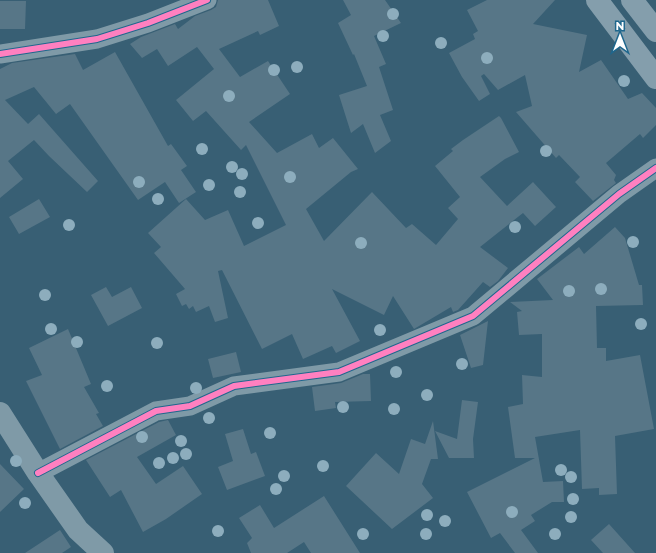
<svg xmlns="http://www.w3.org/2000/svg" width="656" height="553" font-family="Montserrat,sans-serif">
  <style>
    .building { fill: #577687 }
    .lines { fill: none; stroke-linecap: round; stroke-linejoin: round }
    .minor { stroke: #7f9aa7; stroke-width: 19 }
    .tertiary { stroke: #7f9aa7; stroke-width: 22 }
    .trunk { stroke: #849eac; stroke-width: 22 }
    .cycleway-casing { stroke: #1f678d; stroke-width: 8 }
    .cycleway { stroke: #ff80c0; stroke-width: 6 }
    .tree { fill: #8dadbd }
  </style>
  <rect width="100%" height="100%" fill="#385f74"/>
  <path class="building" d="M 218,0 L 268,0 L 279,26 L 260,35 L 258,31 L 219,49 L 240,77 L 268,61 L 290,94 L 249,122 L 277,153 L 312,134 L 319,148 L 333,138 L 358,169 L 351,172 L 306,209 L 324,241 L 372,192 L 406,228 L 412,224 L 436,245 L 458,219 L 448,208 L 460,197 L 435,166 L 453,151 L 451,149 L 463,140 L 499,116 L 501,118 L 519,152 L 505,159 L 480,177 L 507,206 L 533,182 L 556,207 L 535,226 L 523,213 L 480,247 L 508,268 L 498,281 L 490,287 L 483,282 L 458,310 L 453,312 L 451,307 L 414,329 L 393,296 L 384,315 L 332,289 L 360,341 L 336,353 L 332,346 L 303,359 L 292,334 L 262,349 L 222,270 L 218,271 L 228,318 L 215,322 L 209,306 L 196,312 L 193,306 L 189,309 L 186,304 L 182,306 L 176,294 L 185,289 L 154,253 L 161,247 L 148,233 L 186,199 L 205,220 L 228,210 L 244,246 L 286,225 L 246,145 L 241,150 L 206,111 L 193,121 L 176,100 L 214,69 L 197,47 L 168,66 L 157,49 L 142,58 L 130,44 L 141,37 L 175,24 L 178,29 L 195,16 L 211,10 L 216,7 Z
    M 343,0 L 385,0 L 401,23 L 374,36 L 386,64 L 379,67 L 393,110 L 380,115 L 391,141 L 375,153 L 363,124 L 351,133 L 339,95 L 367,86 L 354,54 L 353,55 L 338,23 L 351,15 Z
    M 487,0 L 555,0 L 533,24 L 587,35 L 579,72 L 601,60 L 628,99 L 642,93 L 656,108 L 656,125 L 643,138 L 640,134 L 606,163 L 616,175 L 614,180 L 616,183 L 593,201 L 575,182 L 580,177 L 559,155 L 556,158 L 516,112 L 532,106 L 525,75 L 498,90 L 484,74 L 481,76 L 490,94 L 479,101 L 462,77 L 449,53 L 475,39 L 473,34 L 478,31 L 467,10 Z
    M 0,1 L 26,1 L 25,29 L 0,29 Z
    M 115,52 L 168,146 L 171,144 L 187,166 L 181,170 L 196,192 L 179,203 L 165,182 L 138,200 L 70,104 L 56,114 L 34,87 L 5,100 L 28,124 L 39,114 L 98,181 L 87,192 L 49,156 L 34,140 L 8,161 L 23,179 L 0,198 L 0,69 L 12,63 L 75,54 L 83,70 Z
    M 39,199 L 50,217 L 19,234 L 9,217 Z
    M 615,227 L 625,238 L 639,285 L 642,285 L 643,305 L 596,306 L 597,348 L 606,348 L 606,361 L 640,355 L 654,429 L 615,436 L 617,494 L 599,495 L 599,488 L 582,489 L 580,430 L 535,437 L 543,482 L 563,481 L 564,502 L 552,502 L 531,515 L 535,521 L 521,530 L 538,553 L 515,553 L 500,533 L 491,538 L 467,492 L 535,458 L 515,458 L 508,407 L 523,404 L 522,375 L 542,377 L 542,334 L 519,335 L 517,312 L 522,311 L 510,302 L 553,300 L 537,279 L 579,247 L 584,254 Z
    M 106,287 L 112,297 L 131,287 L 142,308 L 108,326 L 91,295 Z
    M 488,321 L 483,365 L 471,368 L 460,335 Z
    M 68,329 L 91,384 L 84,387 L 99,413 L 96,414 L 103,426 L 60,449 L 26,381 L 42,375 L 29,348 Z
    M 236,352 L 241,372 L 213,378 L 208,359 Z
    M 363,374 L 370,374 L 371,401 L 335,402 L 336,408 L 315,411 L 312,387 L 341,383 Z
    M 462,400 L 478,402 L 473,439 L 474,458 L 449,458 L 435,431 L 457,439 Z
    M 168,420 L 176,435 L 137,457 L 156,484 L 183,466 L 202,494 L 166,519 L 143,532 L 121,490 L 110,497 L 86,460 L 159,422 Z
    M 433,421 L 438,459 L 431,459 L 422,484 L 433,498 L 392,529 L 346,486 L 376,453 L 399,474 L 411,439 L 425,444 Z
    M 243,429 L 251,454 L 256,452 L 265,476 L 227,490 L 218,467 L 233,461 L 225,434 Z
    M 0,464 L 24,489 L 0,512 Z
    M 324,496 L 360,553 L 311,553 L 304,542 L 287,553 L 251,553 L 247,543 L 252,538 L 239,518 L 260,505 L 274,528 Z
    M 609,524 L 635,553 L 603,553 L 591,540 Z
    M 60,530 L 71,547 L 62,553 L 25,553 Z"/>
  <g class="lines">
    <path class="minor" d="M 0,54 L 97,39 L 148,23 L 207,0
      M 38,473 L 156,411 L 190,406 L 234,386 L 339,372 L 473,316 L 619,194 L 656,168"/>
    <path class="tertiary" d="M 0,413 L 38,473 L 78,530 L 103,553"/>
    <path class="trunk" d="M 597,0 L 656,78
      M 632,0 L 656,31"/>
    <g class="cycleway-casing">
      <path id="cycleway" d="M 0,54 L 97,39 L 148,23 L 207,0
        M 38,473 L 156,411 L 190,406 L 234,386 L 339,372 L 473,316 L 619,194 L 656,168"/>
    </g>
    <use href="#cycleway" class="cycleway"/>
  </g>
  <g class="tree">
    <circle cx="393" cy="14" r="6"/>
    <circle cx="383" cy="36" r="6"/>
    <circle cx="441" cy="43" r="6"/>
    <circle cx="487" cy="58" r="6"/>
    <circle cx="297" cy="67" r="6"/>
    <circle cx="274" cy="70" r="6"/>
    <circle cx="624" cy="81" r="6"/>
    <circle cx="229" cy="96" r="6"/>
    <circle cx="202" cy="149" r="6"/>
    <circle cx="546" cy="151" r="6"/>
    <circle cx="232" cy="167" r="6"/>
    <circle cx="242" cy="174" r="6"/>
    <circle cx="290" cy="177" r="6"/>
    <circle cx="139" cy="182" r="6"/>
    <circle cx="209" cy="185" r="6"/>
    <circle cx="240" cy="192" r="6"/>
    <circle cx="158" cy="199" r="6"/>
    <circle cx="258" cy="223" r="6"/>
    <circle cx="69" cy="225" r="6"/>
    <circle cx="515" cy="227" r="6"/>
    <circle cx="633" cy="242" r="6"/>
    <circle cx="361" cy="243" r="6"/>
    <circle cx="601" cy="289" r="6"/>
    <circle cx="569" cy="291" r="6"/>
    <circle cx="45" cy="295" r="6"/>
    <circle cx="641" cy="324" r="6"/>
    <circle cx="51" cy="329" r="6"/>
    <circle cx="380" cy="330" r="6"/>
    <circle cx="77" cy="342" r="6"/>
    <circle cx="157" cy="343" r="6"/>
    <circle cx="462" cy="364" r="6"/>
    <circle cx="396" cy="372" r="6"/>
    <circle cx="107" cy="386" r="6"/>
    <circle cx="196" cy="388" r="6"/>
    <circle cx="427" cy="395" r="6"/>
    <circle cx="343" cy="407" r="6"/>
    <circle cx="394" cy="409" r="6"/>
    <circle cx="209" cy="418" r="6"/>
    <circle cx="270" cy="433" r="6"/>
    <circle cx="142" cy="437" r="6"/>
    <circle cx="181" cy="441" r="6"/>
    <circle cx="186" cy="454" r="6"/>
    <circle cx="173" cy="458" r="6"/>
    <circle cx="16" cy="461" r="6"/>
    <circle cx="159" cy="463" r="6"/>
    <circle cx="323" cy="466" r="6"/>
    <circle cx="561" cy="470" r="6"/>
    <circle cx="284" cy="476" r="6"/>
    <circle cx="571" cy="477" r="6"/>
    <circle cx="276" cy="489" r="6"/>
    <circle cx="573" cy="499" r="6"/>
    <circle cx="25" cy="503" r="6"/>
    <circle cx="512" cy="512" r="6"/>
    <circle cx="427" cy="515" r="6"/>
    <circle cx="571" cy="517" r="6"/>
    <circle cx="445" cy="521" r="6"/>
    <circle cx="218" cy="531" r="6"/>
    <circle cx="363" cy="534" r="6"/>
    <circle cx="426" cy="534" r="6"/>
    <circle cx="555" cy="534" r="6"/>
  </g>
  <g transform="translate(620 36)" stroke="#1f678d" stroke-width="3" paint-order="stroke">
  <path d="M0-3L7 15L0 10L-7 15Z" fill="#ffffff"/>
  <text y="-6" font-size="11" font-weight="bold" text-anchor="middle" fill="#ffffff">N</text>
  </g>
</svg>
